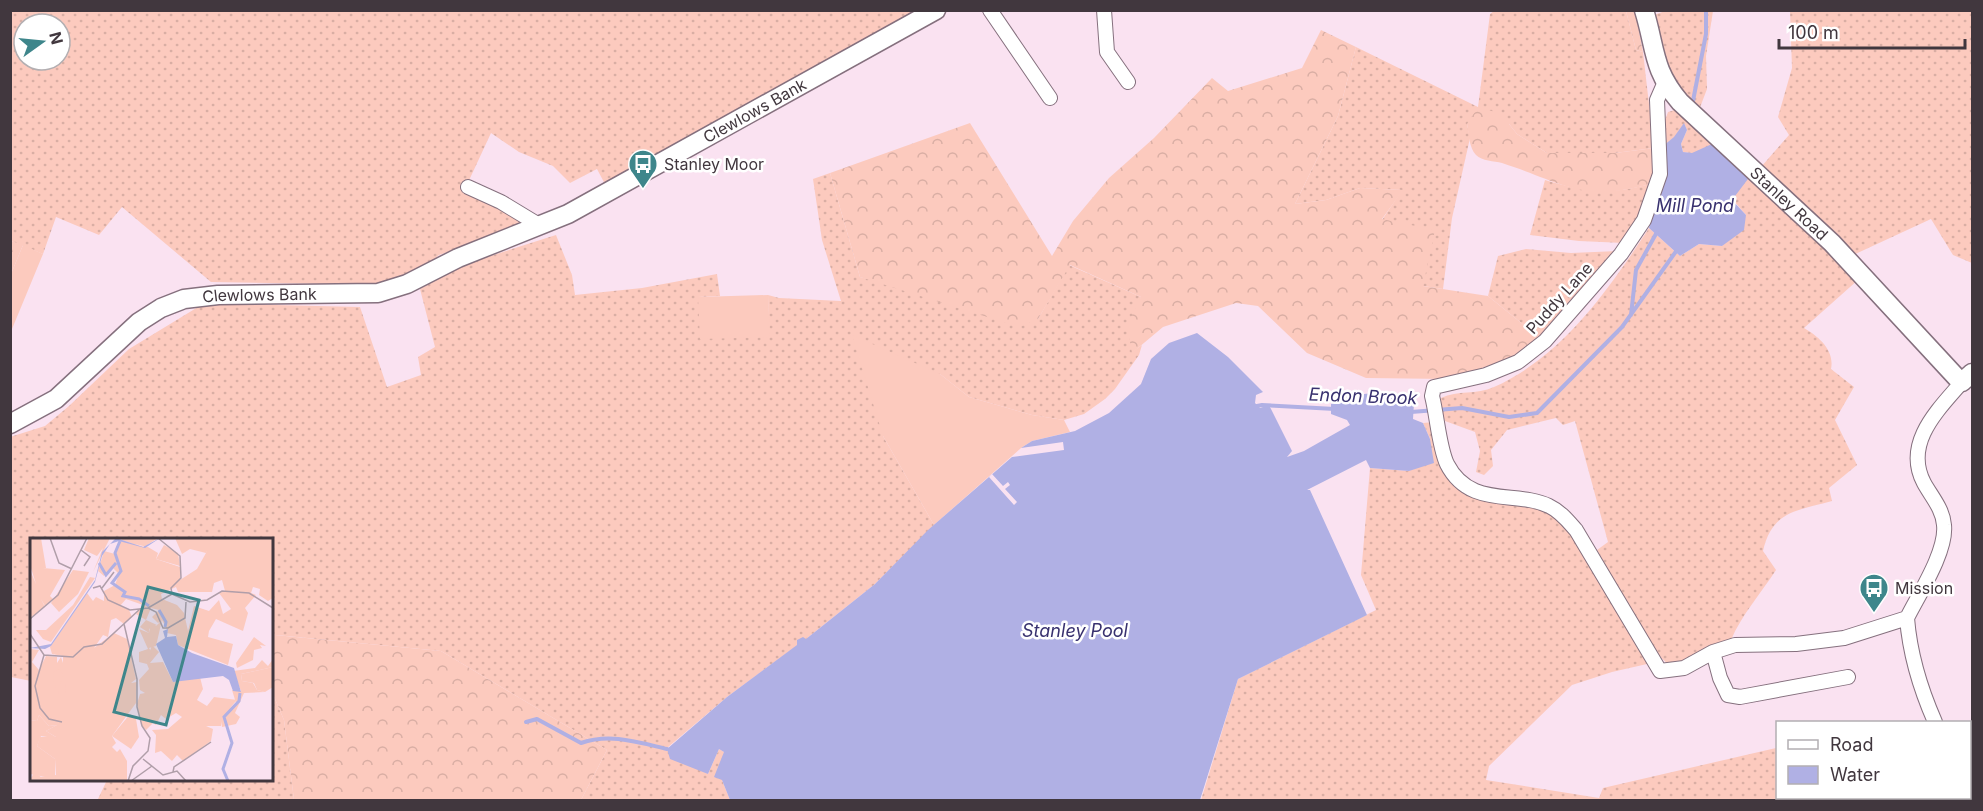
<svg xmlns="http://www.w3.org/2000/svg" width="1983" height="811" font-family="Inter,sans-serif">
  <style>
    .grass { fill: url(#grass-dots); fill-rule: evenodd }
    .forest { fill: url(#forest-crowns) }
    .pitch { fill: #fccabe }
    .water { fill: #b0b0e4 }
    .pier { fill: #fae2f1 }
    .lines { fill: none; stroke-linecap: round; stroke-linejoin: round }
    .stream { stroke: #b0b0e4; stroke-width: 4 }
    .minor-casing { stroke: #85707e; stroke-width: 16 }
    .tertiary-casing { stroke: #85707e; stroke-width: 21 }
    .minor { stroke: #fff; stroke-width: 14 }
    .tertiary { stroke: #fff; stroke-width: 18 }
    .labels { text-anchor: middle; dominant-baseline: central; stroke-width: 5; stroke-linejoin: round; paint-order: stroke }
    .street-label { font-size: 16px; fill: #41373e; stroke: #fff }
    .poi-label { font-size: 16px; fill: #41373e; stroke: #fff; text-anchor: start }
    .water-label { font-size: 18px; font-style: italic; fill: #38316f; stroke: #fff }
    .inset-river { fill: none; stroke: #b0b0e4; stroke-width: 3 }
    .inset-road { fill: none; stroke: #b09ea9; stroke-width: 1.5 }
    .view { fill: #3e868b; fill-opacity: 0.15; stroke: #3e868b; stroke-width: 3 }
    .inset-edge { fill: none; stroke: #41373e; stroke-width: 3 }
  </style>
  <defs>
    <pattern id="grass-dots" width="8" height="8" patternUnits="userSpaceOnUse" patternTransform="scale(1.5)"><rect width="8" height="8" fill="#fccabe"/><path d="M2 2h.1M6 6h.1" fill="none" stroke="#d9aea4" stroke-width="1.8" stroke-linecap="round"/></pattern>
    <pattern id="forest-crowns" width="20" height="18" patternUnits="userSpaceOnUse" patternTransform="scale(1.5)"><rect width="20" height="18" fill="#fccabe"/><path d="M2 6a3 3 0 1 1 6 0M12 15a3 3 0 1 1 6 0" fill="none" stroke="#d9aea4"/></pattern>
  </defs>
  <rect width="100%" height="100%" fill="#fae2f1"/>
  <path class="grass" d="M 11,11 L 916,11 L 606,186 L 597,169 L 570,183 L 553,166 L 519,152 L 491,133 L 465,189 L 529,223 L 439,255 L 421,270 L 392,285 L 211,282 L 122,207 L 99,235 L 56,217 L 43,254 L 11,241 ZM 24,24 L 60,24 L 60,60 L 24,60 Z
    M 1494,11 L 1626,11 L 1636,50 L 1643,52 L 1654,148 L 1615,153 L 1547,153 L 1517,134 L 1509,124 L 1467,124 L 1470,138 L 1452,218 L 1443,289 L 1423,286 L 1382,220 L 1402,190 L 1360,188 L 1326,200 L 1295,204 L 1338,116 L 1356,47 L 1478,107 L 1490,14 Z
    M 1665,11 L 1713,11 L 1706,56 L 1707,89 L 1699,110 C 1667,77 1664,58 1654,15 Z
    M 1790,11 L 1972,11 L 1972,263 L 1953,255 L 1931,219 L 1851,256 L 1761,167 L 1789,135 L 1778,117 L 1792,68 Z
    M 1675,110 L 1685,114 L 1859,279 L 1804,328 C 1818,336 1835,350 1831,369 L 1854,387 L 1835,420 L 1857,465 L 1829,488 L 1832,501 C 1796,511 1772,511 1763,551 L 1776,570 C 1761,593 1741,616 1731,640 C 1718,647 1684,667 1671,665 C 1655,662 1609,570 1597,550 L 1608,542 L 1575,421 L 1563,425 L 1556,418 L 1507,430 L 1491,450 L 1493,466 L 1484,475 L 1476,472 L 1480,451 L 1475,432 L 1445,421 L 1440,407 L 1441,398 C 1458,390 1476,395 1494,387 C 1563,356 1609,289 1649,228 L 1680,256 L 1699,244 L 1722,246 L 1746,215 L 1692,153 L 1683,152 L 1681,144 L 1687,130 L 1684,124 L 1675,137 L 1663,146 L 1664,123 L 1668,112 Z
    M 830,173 L 860,277 L 1038,319 L 1069,265 L 1141,297 L 1132,352 L 1142,345 L 1139,355 L 1115,389 L 1105,399 L 1084,414 L 1064,420 L 1032,415 L 969,397 L 940,374 L 883,436 L 934,525 L 875,584 L 806,639 L 727,697 L 667,748 L 708,774 L 719,749 L 724,752 L 722,780 L 730,800 L 581,800 L 607,750 L 441,651 L 276,635 L 272,641 L 272,540 L 32,540 L 31,681 L 11,677 L 10,437 L 45,426 L 69,406 L 129,349 L 198,307 L 228,304 L 360,307 L 387,387 L 421,375 L 418,357 L 435,347 L 420,289 L 456,267 L 556,235 L 572,275 L 575,295 L 642,288 L 717,274 L 720,296 L 698,297 L 769,337 L 768,295 L 779,298 L 841,301 L 822,240 L 813,179 Z
    M 1545,180 C 1585,192 1609,195 1650,184 L 1637,221 L 1624,243 L 1579,241 L 1530,235 Z
    M 1526,249 L 1571,253 L 1618,251 L 1540,338 L 1488,296 L 1498,256 Z
    M 1434,422 L 1453,480 L 1547,509 L 1562,521 L 1646,654 L 1647,664 L 1612,672 L 1572,685 L 1489,766 L 1486,780 L 1599,798 L 1603,788 L 1776,748 L 1778,798 L 1796,798 L 1797,800 L 1201,800 L 1238,679 L 1376,610 L 1361,575 L 1370,468 L 1409,471 L 1430,439 L 1423,423 Z
    M 272,692 L 284,720 L 294,800 L 98,799 L 107,780 L 272,780 Z
    M 1827,798 L 1874,798 L 1874,800 L 1822,800 Z"/>
  <path class="forest" d="M 1626,11 L 1635,11 L 1643,52 L 1636,50 Z
    M 1321,30 L 1356,47 L 1338,116 L 1295,204 L 1326,200 L 1360,188 L 1403,190 L 1382,219 L 1435,230 L 1423,286 L 1488,296 L 1540,338 L 1513,358 L 1448,379 L 1366,378 L 1307,353 L 1258,306 L 1236,303 L 1163,327 L 1132,353 L 1127,325 L 1141,297 L 1070,265 L 1038,319 L 1019,327 L 860,277 L 830,173 L 970,123 L 1052,256 L 1073,221 L 1109,178 L 1154,138 L 1212,78 L 1228,91 L 1302,68 Z
    M 1478,107 L 1495,112 L 1509,124 L 1517,134 L 1547,153 L 1615,153 L 1654,148 L 1655,161 L 1650,184 C 1582,203 1564,183 1502,163 C 1494,161 1482,161 1476,155 C 1469,148 1469,134 1467,124 Z
    M 11,241 L 23,245 L 11,274 L 10,241 Z
    M 275,635 L 441,651 L 607,750 L 581,800 L 294,800 L 284,720 L 272,692 L 272,641 Z"/>
  <path class="pitch" d="M 23,245 L 43,254 L 12,329 L 11,274 Z
    M 768,295 L 770,337 L 700,339 L 698,297 Z
    M 852,335 L 940,374 L 969,397 L 1032,415 L 1064,420 L 1070,432 L 1032,441 L 1021,448 L 934,525 L 883,436 Z"/>
  <path class="water" d="M 1684,123 L 1687,130 L 1681,144 L 1683,152 L 1692,153 L 1712,144 L 1748,179 L 1732,200 L 1746,215 L 1744,230 L 1722,246 L 1699,244 L 1680,256 L 1649,228 L 1663,146 L 1674,137 Z
    M 1197,333 L 1228,357 L 1263,392 L 1256,395 L 1255,403 L 1260,408 L 1269,405 L 1292,451 L 1287,457 L 1304,451 L 1350,425 L 1347,420 L 1331,414 L 1331,404 C 1354,392 1381,391 1405,396 L 1410,403 L 1414,403 L 1413,419 L 1423,423 L 1430,439 L 1434,463 L 1409,471 L 1370,468 L 1366,460 L 1307,490 L 1310,490 L 1367,615 L 1238,679 L 1200,800 L 730,800 L 722,780 L 714,777 L 724,752 L 719,749 L 708,774 L 670,759 L 667,749 L 727,697 L 797,645 L 797,640 L 803,637 L 806,639 L 875,584 L 928,530 L 1012,457 L 1064,450 L 1063,442 L 1021,448 L 1032,441 L 1075,431 L 1109,413 L 1141,384 L 1151,359 L 1169,343 Z"/>
  <path class="pier" d="M 992,474 L 1003,486 L 1008,482 L 1010,485 L 1005,489 L 1017,502 L 1014,505 L 989,477 Z"/>
  <g class="lines">
    <path class="stream" d="M 1692,106 L 1706,34 L 1706,10
      M 1631,315 L 1636,270 L 1657,232
      M 1252,407 L 1262,405 L 1335,409
      M 1411,412 L 1462,408 L 1509,417 L 1537,413 L 1622,327 L 1677,250
      M 526,722 L 537,719 L 581,743 C 610,733 637,742 667,749"/>
    <g class="minor-casing">
      <path id="minor" d="M 990,10 L 1050,98
        M 1104,10 L 1107,52 L 1128,82
        M 1664,84 L 1657,100 L 1660,174 L 1644,220 L 1621,254 L 1545,341 L 1518,362 L 1486,375 L 1434,387 L 1432,396 C 1437,415 1439,447 1447,464 C 1470,509 1516,490 1549,506 C 1560,511 1568,521 1576,530 L 1660,671 L 1684,668 L 1713,652 L 1735,645 L 1796,644 L 1844,638 L 1907,618
        M 468,187 L 501,202 L 539,225
        M 1907,618 C 1919,594 1947,551 1944,525 C 1943,509 1931,496 1924,483 C 1903,443 1938,410 1962,382
        M 1907,618 C 1910,656 1920,688 1935,722
        M 1713,652 L 1720,678 L 1728,695 L 1740,697 L 1848,677
        M 1970,792 L 1972,798"/>
    </g>
    <g class="tertiary-casing">
      <g id="tertiary">
        <path id="s1" d="M 1644,10 C 1656,49 1652,69 1680,102 L 1832,243 L 1957,378 L 1962,382 L 1972,373"/>
        <path id="s2" d="M 10,424 L 56,399 L 139,322 L 161,308 L 184,299 L 218,295 L 378,293 L 407,284 L 458,258 L 568,214 L 936,10"/>
      </g>
    </g>
    <use href="#minor" class="minor"/>
    <use href="#tertiary" class="tertiary"/>
  </g>
  <defs>
    <g id="bus-pin" transform="scale(1.5)"><path d="M0 17L-7.5 6A9.5 9.5 0 1 1 7.5 6Z" fill="#3e868b" stroke="#fff"/><path d="M-5-6H5V4H4V6H2V4H-2V6H-4V4H-5ZM-3.5-4V0h7V-4ZM-3.5 1.2v1.5H-2V1.2ZM2 1.2v1.5H3.5V1.2Z" fill="#fff"/></g>
  </defs>
  <g fill-rule="evenodd">
    <use href="#bus-pin" x="643" y="164"/>
    <use href="#bus-pin" x="1874" y="588"/>
  </g>
  <g class="labels">
    <g class="street-label">
      <text stroke="none"><textPath href="#s2" startOffset="830">Clewlows Bank</textPath></text>
      <text stroke="none"><textPath href="#s1" startOffset="249">Stanley Road</textPath></text>
      <text stroke="none"><textPath href="#s2" startOffset="292">Clewlows Bank</textPath></text>
      <text transform="translate(1559 298) rotate(-48)">Puddy Lane</text>
    </g>
    <g class="poi-label">
      <text x="664" y="164">Stanley Moor</text>
      <text x="1895" y="588">Mission</text>
    </g>
    <g class="water-label">
      <text x="1695" y="205">Mill Pond</text>
      <text transform="translate(1363 396) rotate(2)">Endon Brook</text>
      <text x="1075" y="630">Stanley Pool</text>
    </g>
  </g>
  <g transform="translate(30 538)">
    <rect width="243" height="243" fill="#fae2f1"/>
    <path d="M 11,0 L 16,30 L 13,30 L 35,32 L 20,58 L 23,61 L 15,68 L 11,61 L 15,69 L 0,80 L 0,32 L 6,46 L 0,27 L 0,1 ZM 59,0 L 80,0 L 63,34 L 73,10 L 67,18 L 54,12 ZM 94,0 L 128,0 L 114,9 L 91,2 ZM 179,0 L 243,0 L 243,60 L 238,63 L 229,57 L 230,51 L 223,49 L 221,55 L 226,57 L 215,70 L 218,75 L 213,93 L 186,81 L 179,93 L 178,99 L 203,106 L 198,127 L 148,107 L 146,97 L 137,95 L 138,93 L 128,75 L 132,82 L 128,85 L 122,79 L 129,72 L 121,70 L 116,82 L 127,87 L 119,91 L 119,95 L 110,89 L 116,82 L 106,76 L 113,67 L 96,61 L 90,68 L 99,72 L 102,79 L 94,86 L 86,80 L 81,82 L 78,99 L 73,97 L 64,110 L 84,95 L 97,101 L 106,141 L 101,145 L 107,144 L 106,165 L 82,198 L 86,205 L 82,209 L 87,214 L 90,211 L 97,223 L 97,243 L 0,243 L 4,234 L 11,239 L 26,237 L 25,221 L 7,208 L 10,199 L 26,199 L 16,193 L 27,187 L 19,188 L 9,177 L 7,183 L 0,182 L 0,111 L 9,112 L 2,124 L 9,132 L 16,118 L 27,119 L 27,125 L 31,119 L 33,125 L 33,118 L 22,116 L 20,109 L 57,55 L 63,63 L 66,59 L 74,63 L 74,53 L 85,47 L 89,36 L 82,29 L 74,38 L 68,33 L 74,13 L 85,16 L 91,3 L 118,9 L 128,15 L 126,21 L 150,29 L 150,42 L 167,31 L 176,15 ZM 192,42 L 195,53 L 189,55 L 201,71 L 193,76 L 189,62 L 179,73 L 164,68 L 158,93 L 154,75 L 147,67 L 132,61 L 131,56 L 146,49 L 148,54 L 182,54 L 184,45 ZM 60,39 L 65,40 L 21,104 L 13,101 L 6,92 L 16,92 L 43,67 ZM 122,107 L 129,114 L 120,125 L 133,124 L 143,144 L 170,139 L 173,151 L 167,162 L 177,168 L 184,159 L 207,162 L 193,178 L 191,188 L 176,188 L 183,191 L 181,203 L 153,223 L 147,217 L 142,223 L 131,213 L 125,215 L 126,197 L 122,192 L 138,191 L 152,179 L 146,175 L 136,181 L 131,177 L 126,187 L 123,185 L 116,192 L 112,188 L 107,166 L 110,156 L 115,155 L 110,152 L 109,142 L 119,131 L 117,126 L 109,124 L 116,124 ZM 243,129 L 243,149 L 235,154 L 227,152 L 224,145 L 212,143 L 211,136 Z" fill="#fccabe" fill-rule="evenodd"/>
    <path d="M 145,0 L 179,0 L 181,3 L 176,15 L 160,11 L 152,16 ZM 134,7 L 148,15 L 150,28 L 126,21 ZM 43,32 L 59,34 L 48,56 L 29,74 L 21,65 ZM 132,82 L 126,108 L 119,110 L 122,115 L 116,124 L 109,124 L 109,114 L 118,111 L 109,91 L 119,95 L 120,88 L 126,88 ZM 224,99 L 236,108 L 230,107 L 232,110 L 224,112 L 223,122 L 207,130 L 206,125 ZM 243,121 L 243,129 L 211,136 L 212,143 L 223,145 L 227,152 L 235,154 L 214,155 L 205,175 L 210,179 L 206,186 L 192,189 L 191,177 L 206,165 L 202,152 L 211,153 L 203,133 L 225,130 L 232,122 L 238,128 ZM 28,131 L 34,136 L 30,146 L 35,146 L 36,155 L 30,158 L 24,145 L 23,135 ZM 142,148 L 149,158 L 144,169 L 130,168 L 133,157 ZM 100,176 L 106,181 L 109,199 L 101,211 L 82,198 ZM 9,177 L 19,188 L 27,187 L 16,193 L 29,201 L 11,198 L 7,208 L 25,221 L 25,241 L 0,236 L 0,182 L 7,183 Z" fill="#fccabe"/>
    <path d="M 86,0 L 113,9 L 130,0 L 115,10 L 89,3 L 80,6 L 72,18 L 65,44 L 21,108 L 15,111 L 0,110 L 21,106 L 65,42 L 72,14 ZM 138,91 L 137,99 L 146,98 L 148,107 L 162,115 L 204,130 L 211,154 L 203,153 L 199,142 L 193,138 L 143,144 L 126,106 L 135,100 L 133,93 Z" fill="#b0b0e4"/>
    <path class="inset-river" d="M 90,3 L 85,15 L 91,33 L 82,45 L 95,54 L 93,58 L 109,61 L 119,68M 69,25 L 76,37 L 86,25M 129,72 L 136,84 L 135,89M 198,243 L 193,231 L 202,205 L 194,179 L 209,163 L 210,155"/>
    <path class="inset-road" d="M 20,0 L 29,25 L 42,31M 128,0 L 150,18 L 151,40 L 141,50 L 142,56M 51,12 L 60,19 L 54,28M 63,50 L 70,48 L 78,62 L 100,72 L 118,70 L 142,56M 72,50 L 84,34M 142,56 L 160,64 L 177,62 L 192,53 L 219,55 L 243,70M 118,70 L 126,74 L 133,90 L 138,90 L 155,80 L 156,64M 0,81 L 28,57 L 57,0M 94,86 L 107,141 L 107,169 L 112,188 L 120,200 L 118,213 L 103,228 L 98,243M 0,96 L 14,117 L 43,119 L 54,109 L 72,106 L 110,71M 14,117 L 5,148 L 10,170 L 19,181 L 32,184M 113,221 L 133,237 L 147,233 L 156,243M 143,234 L 144,229 L 181,204M 101,243 L 122,228"/>
    <path class="view" d="M 118,49 L 169,62 L 136,187 L 84,174 Z"/>
    <rect width="243" height="243" class="inset-edge"/>
  </g>
  <rect width="1983" height="811" fill="none" stroke="#41373e" stroke-width="24"/>
  <rect x="1776" y="721" width="195" height="78" fill="#ffffff" stroke="#b3afb2" stroke-width="1.5"/>
  <rect x="1788" y="740" width="30" height="9" fill="#ffffff" stroke="#b3afb2" stroke-width="1.5"/>
  <text x="1830" y="751" font-size="18" fill="#41373e">Road</text>
  <rect x="1788" y="766" width="30" height="18" fill="#b0b0e4" stroke="#b3afb2" stroke-width="1.5"/>
  <text x="1830" y="781" font-size="18" fill="#41373e">Water</text>
  <g transform="translate(42 42) rotate(75)"><circle r="28" fill="#ffffff" stroke="#b3afb2" stroke-width="1.5"/>
  <path d="M0-4.5L10 22L0 15L-10 22Z" fill="#3e868b"/>
  <text y="-9" font-size="16" font-weight="bold" text-anchor="middle" fill="#41373e">N</text>
  </g>
  <path d="M1779 39v9h186v-9" fill="none" stroke="#41373e" stroke-width="3"/>
  <text x="1788" y="39" font-size="18" fill="#41373e" stroke="#ffffff" stroke-width="4.5" paint-order="stroke">100 m</text>
</svg>
